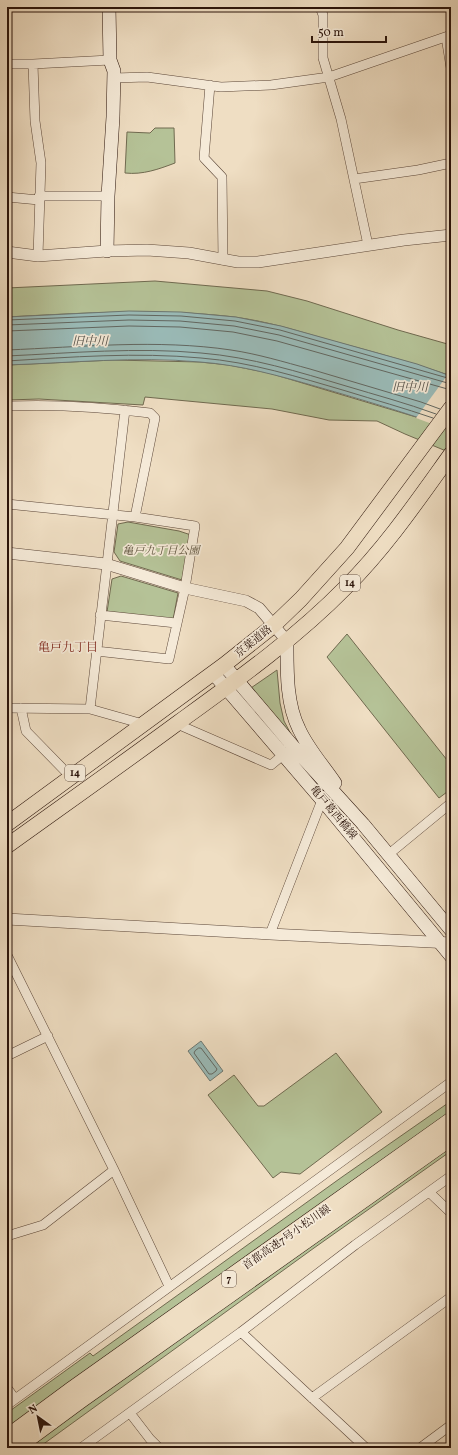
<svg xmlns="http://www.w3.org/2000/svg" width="458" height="1455" font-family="Vollkorn,'Noto Serif JP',serif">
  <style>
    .green { fill: #b5c297; stroke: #706a50 }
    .water { fill: #9abbb8; stroke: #6d7872 }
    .pier { fill: #efdec3 }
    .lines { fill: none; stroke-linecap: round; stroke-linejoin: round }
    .shore { stroke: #626761; stroke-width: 1 }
    .minor-casing { stroke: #5b4638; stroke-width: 10 }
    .tertiary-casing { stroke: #5b4638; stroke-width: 12 }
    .secondary-casing { stroke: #2a130a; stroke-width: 14 }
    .trunk-casing { stroke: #2a130a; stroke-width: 16 }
    .motorway-casing { stroke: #2a130a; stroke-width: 18 }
    .minor { stroke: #f5ead8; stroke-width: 9 }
    .tertiary { stroke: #f5ead8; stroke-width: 11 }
    .secondary { stroke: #f5ead8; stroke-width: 13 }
    .trunk { stroke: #efdec3; stroke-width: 15 }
    .motorway { stroke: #efdec3; stroke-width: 17 }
    .labels { text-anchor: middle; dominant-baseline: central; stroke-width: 3.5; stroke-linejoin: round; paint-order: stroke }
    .shield { fill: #f5ead8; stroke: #675448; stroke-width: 1 }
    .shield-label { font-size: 10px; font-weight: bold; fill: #2a130a }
    .park-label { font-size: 11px; font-style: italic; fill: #5b503b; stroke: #f5ead8 }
    .street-label { font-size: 11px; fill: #2a130a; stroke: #f5ead8 }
    .water-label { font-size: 12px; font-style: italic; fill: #514e47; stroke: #f5ead8 }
    .neighbourhood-label { font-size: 12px; fill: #7a1f14; stroke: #f5ead8 }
  </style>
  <rect width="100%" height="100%" fill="#efdec3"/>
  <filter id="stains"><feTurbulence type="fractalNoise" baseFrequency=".005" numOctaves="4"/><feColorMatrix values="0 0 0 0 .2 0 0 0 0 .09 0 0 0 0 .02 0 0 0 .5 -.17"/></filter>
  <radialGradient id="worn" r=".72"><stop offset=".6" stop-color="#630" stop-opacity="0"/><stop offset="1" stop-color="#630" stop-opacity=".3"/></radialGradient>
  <path class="green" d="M 155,128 L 174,128 L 175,163 C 159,169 143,175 125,173 L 127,132 L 150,133 Z
    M 155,281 L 267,291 L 307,301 L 398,330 L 451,345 L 451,376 C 411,362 370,351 329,340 C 298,331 266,321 234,317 C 159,308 83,313 7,317 L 7,288 Z
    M 113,360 L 200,362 L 229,365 L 269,373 L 416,417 L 451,429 L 451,453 L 405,434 L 377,421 L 329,420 L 272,409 L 145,397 L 143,405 L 39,399 L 7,400 L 7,365 Z
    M 128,522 L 179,531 L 191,535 L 182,580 L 120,561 L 114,552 L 118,524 Z
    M 121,576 L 178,593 L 173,620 L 107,612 L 112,579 Z
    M 347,634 L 451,765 L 451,789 L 439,798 L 327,657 Z
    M 277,670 L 280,703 L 284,721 L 293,738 L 248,690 Z
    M 336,1053 L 382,1112 L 300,1174 L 281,1172 L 273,1178 L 208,1095 L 234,1075 L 258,1106 L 264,1106 Z
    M 451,1101 L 451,1151 L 314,1248 L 38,1448 L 7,1448 L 7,1413 L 90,1353 L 93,1356 L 342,1177 Z"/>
  <path class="water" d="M 129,311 L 181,312 L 236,317 L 281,326 L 417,364 L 451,376 L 451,429 C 407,413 363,400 318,387 C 280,376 241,365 200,362 C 136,356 71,363 7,365 L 7,317 Z
    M 201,1041 L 223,1071 L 210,1081 L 188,1051 Z"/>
  <path class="pier" d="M 449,373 L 451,374 L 451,431 L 416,418 Z"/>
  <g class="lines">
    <path class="shore" d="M 7,320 L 129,315 L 181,316 L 235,321 L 280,330 L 451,379
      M 7,325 L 129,320 L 180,321 L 234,326 L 279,335 L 451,384
      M 7,331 L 129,326 L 180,327 L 233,332 L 277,341 L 451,390
      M 7,350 C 81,347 157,339 231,350 C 258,354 284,362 310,369 C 347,380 384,391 421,402 L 440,409
      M 7,356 C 72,353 137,347 201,353 C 251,357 299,372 346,386 C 376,395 406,403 436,414
      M 7,361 C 71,357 137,352 201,358 C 251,362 298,377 346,391 C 375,400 404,408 433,418
      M 199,1048 L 201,1048 L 217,1069 L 216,1071 L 212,1074 L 209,1074 L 194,1053 L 195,1051 Z"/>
    <g class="minor-casing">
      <path id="minor" d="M 320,7 L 323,15 L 323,58 L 341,119 L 368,245
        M 446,37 L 451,68
        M 7,64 L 33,64 L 110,60
        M 33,64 L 35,121 L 41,163 L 38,256
        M 114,78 L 147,77 L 221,87 L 271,85 L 329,77 L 451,35
        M 210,85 L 204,158 L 222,177 L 223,260
        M 354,179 L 418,170 L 451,163
        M 39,196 L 108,196
        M 7,197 L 39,200
        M 7,406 C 55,404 103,407 150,413 L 155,418 L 135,517
        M 7,504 L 135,517 L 195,526 L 185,588 L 169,659 L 96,651
        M 100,615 L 176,623
        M 7,708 L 90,709 L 143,724
        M 21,708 L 26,731 L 70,776
        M 90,709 L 125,410
        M 177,724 L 271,765 L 283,755
        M 389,854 L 451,803
        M 270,934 L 322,800
        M 7,955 L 114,1170 L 169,1286
        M 7,1056 L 48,1036
        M 429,1192 L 451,1213
        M 7,1236 L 43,1225 L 114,1170
        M 241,1332 L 366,1448
        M 7,1388 L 15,1399
        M 312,1398 L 451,1297
        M 7,1405 L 451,1082
        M 130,1413 L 150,1439 L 159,1448
        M 81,1448 L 241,1332 L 355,1245 L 451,1176
        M 420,1448 L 451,1425"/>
    </g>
    <g class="tertiary-casing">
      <path id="tertiary" d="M 7,252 L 38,256 L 107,251 L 147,250 L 189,253 L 238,262 L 258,262 L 404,240 L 451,235
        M 7,553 L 106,564 L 185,588 L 246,601 L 259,608 L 287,641
        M 7,919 L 270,934 L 451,943"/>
    </g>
    <g class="secondary-casing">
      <path id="secondary" d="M 107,251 L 108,196 L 113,117 L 114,71 L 110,60 L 109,7
        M 287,641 C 287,670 286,703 299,729 C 308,749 323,765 335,783
        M 224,665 L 303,758 L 363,824 L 451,930
        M 213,673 L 322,800 L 451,956"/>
    </g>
    <g class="trunk-casing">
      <path id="trunk" d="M 7,824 L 224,665 L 273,626 L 301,599 L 347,548 L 451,408
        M 7,846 C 64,805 122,764 179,722 C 237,680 296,638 346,587 C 386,547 418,500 451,454"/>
    </g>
    <g class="motorway-casing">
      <path id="motorway" d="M 7,1438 L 72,1390 L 451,1121
        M 15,1448 L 80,1400 L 451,1137"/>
    </g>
    <use href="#minor" class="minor"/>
    <use href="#tertiary" class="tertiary"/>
    <use href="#secondary" class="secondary"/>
    <use href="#trunk" class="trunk"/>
    <use href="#motorway" class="motorway"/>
  </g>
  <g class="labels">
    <g class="shield">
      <rect x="340" y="575" width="20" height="16" rx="3"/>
      <rect x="65" y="765" width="20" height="16" rx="3"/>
      <rect x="222" y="1271" width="14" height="16" rx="3"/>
    </g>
    <g class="shield-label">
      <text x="350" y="583">14</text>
      <text x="75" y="773">14</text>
      <text x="229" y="1279">7</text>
    </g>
    <g class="park-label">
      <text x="161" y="551">亀戸九丁目公園</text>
    </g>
    <g class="street-label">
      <text transform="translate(254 642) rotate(-39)">京葉道路</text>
      <text transform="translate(333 813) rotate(50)">亀戸葛西橋線</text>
      <text transform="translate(287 1238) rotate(-35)">首都高速7号小松川線</text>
    </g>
    <g class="water-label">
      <text x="90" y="342">旧中川</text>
      <text x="410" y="388">旧中川</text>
    </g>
    <g class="neighbourhood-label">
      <text x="68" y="648">亀戸九丁目</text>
    </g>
  </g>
  <rect width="458" height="1455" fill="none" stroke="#efdec3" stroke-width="24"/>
  <rect x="8" y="8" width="442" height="1439" fill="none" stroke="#2a130a" stroke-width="2"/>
  <rect x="12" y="12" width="434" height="1431" fill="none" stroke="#2a130a"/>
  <g transform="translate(38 1417) rotate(327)" stroke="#f5ead8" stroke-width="3" paint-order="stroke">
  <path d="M0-3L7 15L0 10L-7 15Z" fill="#2a130a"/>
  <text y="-6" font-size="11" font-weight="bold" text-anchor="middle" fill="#2a130a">N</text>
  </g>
  <path d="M312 36v6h74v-6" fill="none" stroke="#2a130a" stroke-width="2"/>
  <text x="318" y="36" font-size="12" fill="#2a130a" stroke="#f5ead8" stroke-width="3" paint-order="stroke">50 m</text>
  <rect width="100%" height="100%" filter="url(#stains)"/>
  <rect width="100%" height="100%" fill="url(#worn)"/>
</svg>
